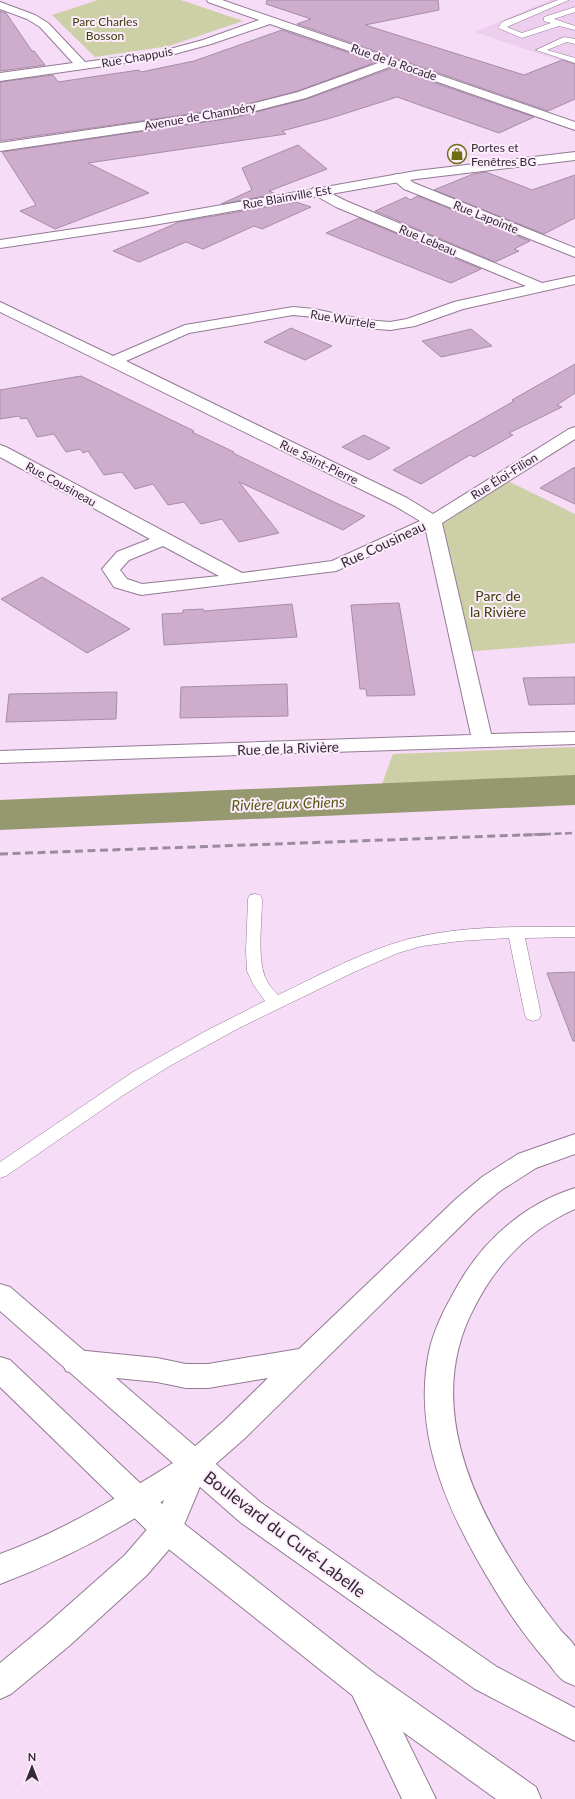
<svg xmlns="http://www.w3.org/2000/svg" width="575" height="1799" font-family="Lato,sans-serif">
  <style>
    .built { fill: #edceee }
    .green { fill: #cdd0a7 }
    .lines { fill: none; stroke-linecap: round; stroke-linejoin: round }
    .river { fill: #96996f; fill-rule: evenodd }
    .building { fill: #cdacce; stroke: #a68da6 }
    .lane-casing { stroke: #937b93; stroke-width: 1 }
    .street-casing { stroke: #937b93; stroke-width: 2 }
    .secondary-casing { stroke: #937b93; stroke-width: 2 }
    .primary-casing { stroke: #937b93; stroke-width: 2 }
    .highway-casing { stroke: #937b93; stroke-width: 2 }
    .lane { fill: #fff; fill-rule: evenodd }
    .street { fill: #fff; fill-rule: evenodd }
    .secondary { fill: #fff; fill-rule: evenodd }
    .primary { fill: #fff; fill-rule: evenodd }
    .highway { fill: #fff; fill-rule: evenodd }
    .rail-far1 { stroke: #9c8a9d; stroke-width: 2.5; stroke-dasharray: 7 3.5; stroke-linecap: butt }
    .rail { stroke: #9c8a9d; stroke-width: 3; stroke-dasharray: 8 4.5; stroke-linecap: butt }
    .labels { text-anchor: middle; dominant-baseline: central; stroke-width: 4; stroke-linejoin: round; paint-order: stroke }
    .far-park-label { font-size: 12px; fill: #3d3e08; stroke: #fdedfd }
    .far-street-label { font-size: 12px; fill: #332a34; stroke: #fdedfd }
    .far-poi-label { font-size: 12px; fill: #332a34; stroke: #fdedfd; text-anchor: start }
    .street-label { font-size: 14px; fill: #332a34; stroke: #fdedfd }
    .park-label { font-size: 14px; fill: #3d3e08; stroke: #fdedfd }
    .water-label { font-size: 15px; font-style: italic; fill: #585a14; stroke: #fdedfd }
    .near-street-label { font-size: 17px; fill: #332a34; stroke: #fdedfd }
  </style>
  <rect width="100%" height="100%" fill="#f6dcf7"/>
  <path class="built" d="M 550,0 L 575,0 L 575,66 L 475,32 Z"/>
  <path class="green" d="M 98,0 L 181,0 L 243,21 L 169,46 L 95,57 L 52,15 Z
    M 500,477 L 575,514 L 575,643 L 463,652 L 433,521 Z
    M 575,747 L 575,790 L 376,800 L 393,754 Z"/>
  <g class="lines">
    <path class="river" d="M 575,775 L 575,805 L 0,830 L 0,800 Z"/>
  </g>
  <path class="building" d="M 267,0 L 438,0 L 439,10 L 365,25 L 524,75 L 562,60 L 575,64 L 575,99 L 548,111 L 297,24 L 311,19 L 266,4 Z
    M 0,11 L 6,13 L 32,51 L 34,51 L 45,65 L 0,71 Z
    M 282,30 L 376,62 L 298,91 L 232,108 L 0,141 L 0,82 L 53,75 L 58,82 L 139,70 L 141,72 L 194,61 Z
    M 392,68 L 534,117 L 499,133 L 397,97 L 331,118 L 282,131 L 286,134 L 88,163 L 149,193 L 55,229 L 20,211 L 36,205 L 2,152 L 232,118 L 307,99 Z
    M 298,145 L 327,169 L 269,191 L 276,194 L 221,204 L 252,190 L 242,168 Z
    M 486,172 L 532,190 L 575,175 L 575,218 L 544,234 L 434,190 L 473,174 Z
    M 418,196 L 530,241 L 514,249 L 519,251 L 495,262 L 375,211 L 406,197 L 410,200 Z
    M 296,202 L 311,207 L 262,229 L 254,226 L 203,249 L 186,242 L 139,262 L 113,251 L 179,222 Z
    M 359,218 L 481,269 L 451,283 L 326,233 Z
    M 291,328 L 332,346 L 305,360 L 264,342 Z
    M 471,329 L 492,346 L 441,357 L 422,341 Z
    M 575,364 L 575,393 L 557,405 L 562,407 L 509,433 L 513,435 L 474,457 L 470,455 L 421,484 L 393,470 L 514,401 L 512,400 Z
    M 81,376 L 194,431 L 192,432 L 234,452 L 233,453 L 336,503 L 365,516 L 343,530 L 239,482 L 279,533 L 239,542 L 222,519 L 201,524 L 184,502 L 168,505 L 153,484 L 135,489 L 122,472 L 104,475 L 88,451 L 83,453 L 80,449 L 66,452 L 54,434 L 37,437 L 27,418 L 21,419 L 19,416 L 0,419 L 0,390 Z
    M 364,435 L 390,448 L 369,460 L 342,447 Z
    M 575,467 L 575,504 L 540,488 Z
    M 42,577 L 130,629 L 87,653 L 1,599 Z
    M 399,603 L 415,695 L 367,696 L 366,689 L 360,689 L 351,605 Z
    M 292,604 L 297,637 L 164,645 L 162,614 L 183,613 L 183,610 L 203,609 L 204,611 Z
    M 575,677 L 575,704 L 529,705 L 523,678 Z
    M 287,684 L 288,716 L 180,718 L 181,687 Z
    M 117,692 L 116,719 L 6,722 L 9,694 Z
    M 575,972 L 575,1041 L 573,1041 L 547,973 Z"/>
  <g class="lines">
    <g class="lane-casing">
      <path id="lane" d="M 558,0 L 569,0 L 507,27 L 522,33 L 551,23 L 544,21 L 544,17 L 575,7 L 575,12 L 554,19 L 575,26 L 575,30 L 559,26 L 522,38 L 498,28 L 502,22 Z
        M 564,37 L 575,39 L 575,44 L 567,42 L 547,50 L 575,58 L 575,63 L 536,50 Z
        M 255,894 L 260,895 L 262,899 C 262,922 257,956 265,977 C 268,984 273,990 278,995 C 320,975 363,951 409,939 C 463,925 520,927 575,927 L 575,937 L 525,938 L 541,1015 L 539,1019 L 533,1021 L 527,1019 L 525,1015 L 509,938 L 460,941 L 422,946 L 398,953 L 354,972 L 239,1028 L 168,1067 L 122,1096 L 6,1176 L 0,1178 L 0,1162 L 133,1072 L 204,1032 L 265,1001 L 253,984 L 247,971 L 246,951 L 248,899 L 250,895 Z"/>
    </g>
    <g class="street-casing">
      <path id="street" d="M 207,0 L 222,0 L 575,122 L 575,130 L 392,66 L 306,98 L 232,117 L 0,151 L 0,143 L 232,109 L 298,92 L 381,62 L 270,24 L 211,44 L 160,58 L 0,81 L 0,73 L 73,63 L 40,27 L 27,19 L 0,9 L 0,2 L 35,15 L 48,23 L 85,62 L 159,52 L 203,40 L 259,20 L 208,2 Z
        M 398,174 L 403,175 L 414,183 L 575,248 L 575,257 L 404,189 L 391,178 L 393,175 Z
        M 318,187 L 346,201 L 542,283 L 575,276 L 575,284 L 463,309 L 415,326 L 390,330 L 365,328 L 314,317 L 293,315 L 189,333 L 126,361 L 407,498 L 433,514 L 569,429 L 575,427 L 575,439 L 442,523 L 491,734 L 575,732 L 575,744 L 0,763 L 0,751 L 471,735 L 426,531 L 336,571 L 141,595 L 114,587 L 102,569 L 117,552 L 150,539 L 0,457 L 0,445 L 6,447 L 242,573 L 332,561 L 420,521 L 395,506 L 0,312 L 0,302 L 113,356 L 185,325 L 293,307 L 314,309 L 365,320 L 390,322 L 407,319 L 454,302 L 526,286 L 336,207 L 313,194 L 311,191 L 313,188 ZM 163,546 L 219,576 L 142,584 L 127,579 L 120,570 L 129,560 Z"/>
    </g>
    <g class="secondary-casing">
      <path id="secondary" d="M 575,152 L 575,160 L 416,179 L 148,226 L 0,248 L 0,240 L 148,218 L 416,171 Z
        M 194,1452 L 204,1456 L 209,1465 L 178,1539 L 147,1575 L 69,1646 L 11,1694 L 0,1699 L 0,1663 L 47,1624 L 125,1555 L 156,1519 L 164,1500 C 112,1534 58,1562 0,1584 L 0,1554 C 66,1530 125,1493 184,1456 Z"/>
    </g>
    <g class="primary-casing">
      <path id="primary" d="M 0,1284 L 10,1287 L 260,1502 L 497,1667 L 575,1708 L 575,1741 L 475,1689 L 240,1522 L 0,1311 Z
        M 0,1357 L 10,1360 L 178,1519 L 374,1673 L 536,1787 L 541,1799 L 496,1799 L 352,1695 L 156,1539 L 0,1387 Z"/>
    </g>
    <g class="highway-casing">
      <path id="highway" d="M 575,1134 L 575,1154 L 536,1168 L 500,1191 L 475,1212 L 244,1439 L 204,1474 L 194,1478 L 184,1474 L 179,1465 L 184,1456 L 224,1421 L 268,1378 L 208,1388 L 186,1388 L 157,1382 L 76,1374 L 66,1371 L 62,1362 L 66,1353 L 76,1350 L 157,1358 L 186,1364 L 208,1364 L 299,1349 L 457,1198 L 482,1177 L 518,1154 Z
        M 575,1188 L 575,1209 C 530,1229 497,1263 475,1306 C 424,1400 471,1501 525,1582 C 536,1598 547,1613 559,1628 C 563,1634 572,1640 575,1647 C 575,1652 575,1678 575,1686 C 572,1684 567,1683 564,1681 C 558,1677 552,1668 548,1663 C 529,1641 512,1618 497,1593 C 453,1522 411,1439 429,1352 C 434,1328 446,1306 458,1285 C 484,1239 525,1204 575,1188 Z
        M 363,1668 L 374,1673 L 436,1799 L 402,1799 L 347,1684 L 352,1673 Z"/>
    </g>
    <use href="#lane" class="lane"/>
    <use href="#street" class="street"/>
    <use href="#secondary" class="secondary"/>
    <use href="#primary" class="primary"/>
    <use href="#highway" class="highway"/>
    <path class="rail-far1" d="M 523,835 L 575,833"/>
    <path class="rail" d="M 0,854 L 550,834"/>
  </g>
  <defs>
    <g id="shop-ring" transform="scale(1)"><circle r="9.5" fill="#fdedfd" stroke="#6c6e11" stroke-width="1.5"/><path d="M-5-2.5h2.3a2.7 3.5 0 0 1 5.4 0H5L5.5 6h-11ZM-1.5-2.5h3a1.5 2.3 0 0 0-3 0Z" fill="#6c6e11"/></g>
  </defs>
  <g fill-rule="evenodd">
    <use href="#shop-ring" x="457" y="154"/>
  </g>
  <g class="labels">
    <g class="far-park-label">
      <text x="105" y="21">Parc Charles<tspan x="105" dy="14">Bosson</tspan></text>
    </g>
    <g class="far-street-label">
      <text transform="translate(137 57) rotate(-10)">Rue Chappuis</text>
      <text transform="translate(394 62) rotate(19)">Rue de la Rocade</text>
      <text transform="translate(200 116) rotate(-10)">Avenue de Chambéry</text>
      <text transform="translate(287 197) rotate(-10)">Rue Blainville Est</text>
      <text transform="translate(486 217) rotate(22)">Rue Lapointe</text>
      <text transform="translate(428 240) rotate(23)">Rue Lebeau</text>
      <text transform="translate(343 319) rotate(9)">Rue Wurtele</text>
      <text transform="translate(319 462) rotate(26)">Rue Saint-Pierre</text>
      <text transform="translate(504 476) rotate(-32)">Rue Éloi-Filion</text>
      <text transform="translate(61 484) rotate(29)">Rue Cousineau</text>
    </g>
    <g class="far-poi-label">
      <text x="471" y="147">Portes et<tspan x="471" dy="14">Fenêtres BG</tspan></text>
    </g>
    <g class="street-label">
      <text transform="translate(383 544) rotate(-25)">Rue Cousineau</text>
      <text transform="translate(288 748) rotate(-2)">Rue de la Rivière</text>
    </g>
    <g class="park-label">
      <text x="498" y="595">Parc de<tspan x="498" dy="16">la Rivière</tspan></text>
    </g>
    <g class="water-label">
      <text transform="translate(288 803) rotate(-2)">Rivière aux Chiens</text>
    </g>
    <g class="near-street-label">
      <text transform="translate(285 1534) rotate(37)">Boulevard du Curé-Labelle</text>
    </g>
  </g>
  <g transform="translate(32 1767)" stroke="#fdedfd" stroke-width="3" paint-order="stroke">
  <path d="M0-3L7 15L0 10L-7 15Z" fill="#332a34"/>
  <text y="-6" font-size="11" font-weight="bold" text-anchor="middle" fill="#332a34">N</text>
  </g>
</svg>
